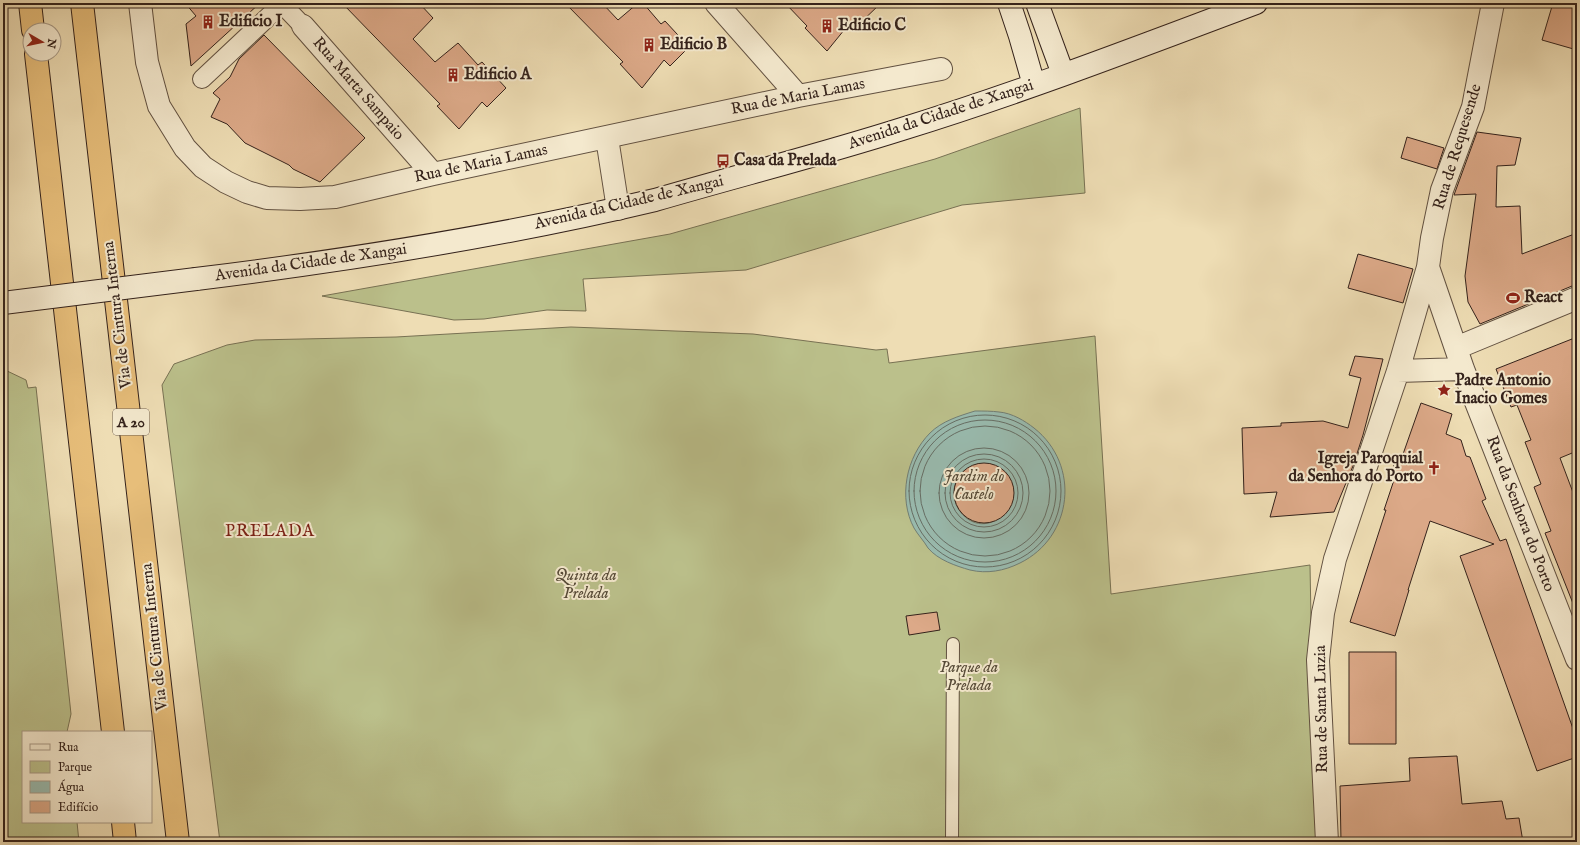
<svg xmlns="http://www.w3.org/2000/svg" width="1580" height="845" font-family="'IM FELL English',serif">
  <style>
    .green { fill: #bbc08b; stroke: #787153 }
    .water { fill: #99bbaf; stroke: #717e74; fill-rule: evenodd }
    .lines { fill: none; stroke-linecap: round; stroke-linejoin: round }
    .shore { stroke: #666e65; stroke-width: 1 }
    .building { fill: #dca988; stroke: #34221b }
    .service-casing { stroke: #625141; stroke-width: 14 }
    .pedestrian-casing { stroke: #625141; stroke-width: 20 }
    .minor-casing { stroke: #625141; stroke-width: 24 }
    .secondary-casing { stroke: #34221b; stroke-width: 24 }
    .motorway-casing { stroke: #34221b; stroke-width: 24 }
    .service { stroke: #f4e9ce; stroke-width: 12 }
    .pedestrian { stroke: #f4e9ce; stroke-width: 18 }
    .minor { stroke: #f4e9ce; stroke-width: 22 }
    .secondary { stroke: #f4e9ce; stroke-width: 22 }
    .motorway { stroke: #e7be7a; stroke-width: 22 }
    .secondary-bridge-casing { stroke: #34221b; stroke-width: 24; stroke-linecap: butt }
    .secondary-bridge { stroke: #f4e9ce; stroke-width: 22 }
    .labels { text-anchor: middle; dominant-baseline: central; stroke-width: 4; stroke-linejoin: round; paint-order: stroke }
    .shield { fill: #f4e9ce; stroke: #6e5e51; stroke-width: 1 }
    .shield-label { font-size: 15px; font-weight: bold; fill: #34221b }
    .poi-label { font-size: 16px; font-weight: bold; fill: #34221b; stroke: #f4e9ce; text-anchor: start }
    .street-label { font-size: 16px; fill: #34221b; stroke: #f4e9ce }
    .park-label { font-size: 16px; font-style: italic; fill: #564a37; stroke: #f4e9ce }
    .neighbourhood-label { font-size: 17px; letter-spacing: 1px; fill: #7a1f14; stroke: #f4e9ce }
  </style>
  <rect width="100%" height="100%" fill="#eeddb4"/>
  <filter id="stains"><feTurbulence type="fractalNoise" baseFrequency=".005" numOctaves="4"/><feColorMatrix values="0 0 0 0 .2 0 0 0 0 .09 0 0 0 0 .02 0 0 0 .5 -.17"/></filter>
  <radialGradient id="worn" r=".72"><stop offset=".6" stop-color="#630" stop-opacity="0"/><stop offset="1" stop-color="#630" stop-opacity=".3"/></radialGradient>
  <path class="green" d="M 1080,108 L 1085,193 L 962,205 L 746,270 L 583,279 L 586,311 L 547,310 L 484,319 L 454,320 L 322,296 L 670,234 L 935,159 Z
    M 571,327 L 753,334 L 876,350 L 887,349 L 889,363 L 1095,336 L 1111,594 L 1310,565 L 1314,781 L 1316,842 L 220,842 L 162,385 L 174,364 L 227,345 L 255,340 L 396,337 Z
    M 3,369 L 26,380 L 28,388 L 36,387 L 71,714 L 67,732 L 23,732 L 23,822 L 77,822 L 79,842 L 3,842 Z"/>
  <path class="water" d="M 975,411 C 983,411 992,411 999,412 C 1012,413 1025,421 1034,428 C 1081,465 1073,537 1020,563 C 1004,571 987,574 970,570 C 956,566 938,560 928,548 C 924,541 918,535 914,528 C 898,498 906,457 930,433 C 942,421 959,416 975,411 ZM 978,464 C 1002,463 1020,480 1011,505 C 1008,512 1003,516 996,520 C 963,539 930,481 978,464 Z"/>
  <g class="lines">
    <path class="shore" d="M909 491a76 76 0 1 1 152 0a76 76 0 1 1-152 0Z
      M914 491a71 71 0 1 1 142 0a71 71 0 1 1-142 0Z
      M920 491a65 65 0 1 1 130 0a65 65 0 1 1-130 0Z
      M939 493a45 45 0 1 1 90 0a45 45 0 1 1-90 0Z
      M945 493a39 39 0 1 1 78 0a39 39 0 1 1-78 0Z
      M950 493a34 34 0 1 1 68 0a34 34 0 1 1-68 0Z"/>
  </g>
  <path class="building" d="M 185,3 L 260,3 L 191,66 L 186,24 L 196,16 Z
    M 342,3 L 419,3 L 433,18 L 413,39 L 435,62 L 458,43 L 478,65 L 482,62 L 506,88 L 487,107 L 482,102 L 459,129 L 437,106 L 440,104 Z
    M 565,3 L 602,3 L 618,20 L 638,3 L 643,3 L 661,24 L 665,21 L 689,47 L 670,66 L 664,60 L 642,88 L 620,64 L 623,62 Z
    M 785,3 L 881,3 L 854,29 L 849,24 L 827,51 L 805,28 L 807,26 Z
    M 1553,3 L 1577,3 L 1577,50 L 1542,40 Z
    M 264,35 L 365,138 L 320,182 L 293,169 L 289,165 L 245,143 L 227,124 L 211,117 L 220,99 L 213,93 L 230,77 L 239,59 Z
    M 1477,132 L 1521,138 L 1515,165 L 1497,166 L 1496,207 L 1520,206 L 1522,254 L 1577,233 L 1577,286 L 1572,286 L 1480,324 L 1468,302 L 1465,276 L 1476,194 L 1454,195 Z
    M 1407,137 L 1444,148 L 1437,169 L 1401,158 Z
    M 1358,254 L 1413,269 L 1403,303 L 1348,288 Z
    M 1577,337 L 1577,451 L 1560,458 L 1577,503 L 1576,611 L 1545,533 L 1551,531 L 1534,487 L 1541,484 L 1525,442 L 1531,440 L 1517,405 L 1511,407 L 1496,369 Z
    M 1355,356 L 1383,359 L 1363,435 L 1353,466 L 1334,512 L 1270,517 L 1277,492 L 1244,494 L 1242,428 L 1281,426 L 1281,423 L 1323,421 L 1348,428 L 1361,378 L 1349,375 Z
    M 1421,403 L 1452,414 L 1446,434 L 1461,440 L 1466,456 L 1470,457 L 1486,499 L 1482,501 L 1500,541 L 1506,539 L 1577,740 L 1577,757 L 1537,771 L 1460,556 L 1494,544 L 1430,521 L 1408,590 L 1409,590 L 1395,636 L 1350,622 L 1386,510 L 1384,510 L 1395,477 L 1393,460 L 1402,457 Z
    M954 493a30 30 0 1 1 60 0a30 30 0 1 1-60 0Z
    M 937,612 L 940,630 L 909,635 L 906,616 Z
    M 1349,652 L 1396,652 L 1396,744 L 1349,744 Z
    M 1457,756 L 1462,804 L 1502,801 L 1506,819 L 1519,818 L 1523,842 L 1341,842 L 1340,786 L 1410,781 L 1409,758 Z"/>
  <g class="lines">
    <g class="service-casing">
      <path id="service" d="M 952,842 L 953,644"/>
    </g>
    <g class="pedestrian-casing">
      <path id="pedestrian" d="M 282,4 L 303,26
        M 202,79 L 283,3"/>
    </g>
    <g class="minor-casing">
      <path id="minor" d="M 140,3 L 147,62 L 159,106 L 185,148 L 203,167 L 226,182 L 247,192 L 267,198 L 300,199 L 335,197 L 433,174 L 798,96 L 941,69
        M 716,3 L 798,96
        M 303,26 L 433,174
        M 607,138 L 618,209
        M 1428,267 L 1463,369 L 1577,659
        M 1456,348 L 1577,298
        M 1398,371 L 1463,369
        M 1327,842 L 1318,660 L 1323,613 L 1335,559 L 1398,371 L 1428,267 L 1432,238 L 1442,190 L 1473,107 L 1493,3"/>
    </g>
    <g class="secondary-casing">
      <path id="secondary" d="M 1009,3 L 1020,36 L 1034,85
        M 1037,3 L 1063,74
        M 196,279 C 350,260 504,236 655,200 C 737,176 820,155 902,129 C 1022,92 1139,47 1256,3"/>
    </g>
    <g class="motorway-casing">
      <path id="motorway" d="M 30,3 L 33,30
        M 82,3 L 178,842
        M 36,54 L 113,732
        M 123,822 L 125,842"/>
    </g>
    <use href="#service" class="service"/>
    <use href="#pedestrian" class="pedestrian"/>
    <use href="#minor" class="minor"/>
    <use href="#secondary" class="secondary"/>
    <use href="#motorway" class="motorway"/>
    <g class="secondary-bridge-casing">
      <path id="secondary-bridge" d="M 3,303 L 196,279"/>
    </g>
    <use href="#secondary-bridge" class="secondary-bridge"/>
  </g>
  <defs>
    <g id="building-bare" transform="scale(1.08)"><path d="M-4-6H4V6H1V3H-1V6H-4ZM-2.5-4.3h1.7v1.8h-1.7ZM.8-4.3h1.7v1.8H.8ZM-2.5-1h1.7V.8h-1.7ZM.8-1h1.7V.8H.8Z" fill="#8f2418" stroke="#f4e9ce" stroke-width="2.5" paint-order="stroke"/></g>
    <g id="bus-bare" transform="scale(1.08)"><path d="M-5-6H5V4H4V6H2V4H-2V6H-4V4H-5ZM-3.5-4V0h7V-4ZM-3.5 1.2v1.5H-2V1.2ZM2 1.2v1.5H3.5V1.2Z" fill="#8f2418" stroke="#f4e9ce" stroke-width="2.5" paint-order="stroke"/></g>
    <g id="stadium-bare" transform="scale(1.08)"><path d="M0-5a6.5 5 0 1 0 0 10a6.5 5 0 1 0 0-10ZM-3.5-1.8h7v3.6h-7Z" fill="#8f2418" stroke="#f4e9ce" stroke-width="2.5" paint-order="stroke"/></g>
    <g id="sight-bare" transform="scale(1.08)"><path d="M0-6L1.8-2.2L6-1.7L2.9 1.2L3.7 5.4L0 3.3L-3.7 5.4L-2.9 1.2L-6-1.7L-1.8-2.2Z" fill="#8f2418" stroke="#f4e9ce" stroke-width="2.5" paint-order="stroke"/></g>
    <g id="church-bare" transform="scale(1.08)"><path d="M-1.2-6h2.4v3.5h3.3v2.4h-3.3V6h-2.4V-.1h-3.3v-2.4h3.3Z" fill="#8f2418" stroke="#f4e9ce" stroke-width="2.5" paint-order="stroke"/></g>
  </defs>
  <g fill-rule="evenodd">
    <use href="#building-bare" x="208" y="22"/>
    <use href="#building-bare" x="827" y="26"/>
    <use href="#building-bare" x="649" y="45"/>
    <use href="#building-bare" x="453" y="75"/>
    <use href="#bus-bare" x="723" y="161"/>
    <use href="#stadium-bare" x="1513" y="298"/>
    <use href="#sight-bare" x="1444" y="390"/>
    <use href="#church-bare" x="1434" y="468"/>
  </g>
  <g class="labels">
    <rect class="shield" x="113" y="409" width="36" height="26" rx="3"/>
    <g class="shield-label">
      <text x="131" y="422">A 20</text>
    </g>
    <g class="poi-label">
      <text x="219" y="22">Edificio I</text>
      <text x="838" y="26">Edificio C</text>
      <text x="660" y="45">Edificio B</text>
      <text x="464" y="75">Edificio A</text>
      <text x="734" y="161">Casa da Prelada</text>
      <text x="1524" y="298">React</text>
      <text x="1455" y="381">Padre Antonio<tspan x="1455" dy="18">Inacio Gomes</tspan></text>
      <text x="1423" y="459" text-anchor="end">Igreja Paroquial<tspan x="1423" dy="18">da Senhora do Porto</tspan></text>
    </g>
    <g class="street-label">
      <text transform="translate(358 89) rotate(49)">Rua Marta Sampaio</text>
      <text transform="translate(798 97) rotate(-11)">Rua de Maria Lamas</text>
      <text transform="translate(941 115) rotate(-18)">Avenida da Cidade de Xangai</text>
      <text transform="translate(1458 147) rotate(-73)">Rua de Requesende</text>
      <text transform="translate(481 164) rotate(-12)">Rua de Maria Lamas</text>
      <text transform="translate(629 203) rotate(-13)">Avenida da Cidade de Xangai</text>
      <text transform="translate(311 263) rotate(-8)">Avenida da Cidade de Xangai</text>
      <text transform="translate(118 315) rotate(-97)">Via de Cintura Interna</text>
      <text transform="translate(1520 514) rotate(69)">Rua da Senhora do Porto</text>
      <text transform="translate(155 637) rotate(-96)">Via de Cintura Interna</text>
      <text transform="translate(1322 709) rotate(-91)">Rua de Santa Luzia</text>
    </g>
    <g class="park-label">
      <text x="974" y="477">Jardim do<tspan x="974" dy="18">Castelo</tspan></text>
      <text x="586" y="576">Quinta da<tspan x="586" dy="18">Prelada</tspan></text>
      <text x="969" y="668">Parque da<tspan x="969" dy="18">Prelada</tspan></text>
    </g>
    <g class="neighbourhood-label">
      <text x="270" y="531">PRELADA</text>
    </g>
  </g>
  <rect width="1580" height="845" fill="none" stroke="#eeddb4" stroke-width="16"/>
  <rect x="4" y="4" width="1572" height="837" fill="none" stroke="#34221b" stroke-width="2"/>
  <rect x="8" y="8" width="1564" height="829" fill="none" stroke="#34221b"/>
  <rect x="22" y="731" width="130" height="92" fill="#f4e9ce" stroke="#a79986"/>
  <rect x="30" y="744" width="20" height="6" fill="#f4e9ce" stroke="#a79986"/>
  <text x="58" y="751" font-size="12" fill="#34221b">Rua</text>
  <rect x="30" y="761" width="20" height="12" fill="#bbc08b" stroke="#a79986"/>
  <text x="58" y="771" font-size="12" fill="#34221b">Parque</text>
  <rect x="30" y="781" width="20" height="12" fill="#99bbaf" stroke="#a79986"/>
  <text x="58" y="791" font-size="12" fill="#34221b">Água</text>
  <rect x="30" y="801" width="20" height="12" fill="#dca988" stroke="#a79986"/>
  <text x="58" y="811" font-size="12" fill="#34221b">Edifício</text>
  <g transform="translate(42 42) rotate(99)"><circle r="19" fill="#f4e9ce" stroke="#a79986"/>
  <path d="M0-3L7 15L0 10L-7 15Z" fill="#8f2418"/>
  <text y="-6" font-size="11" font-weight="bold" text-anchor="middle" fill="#34221b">N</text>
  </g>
  <rect width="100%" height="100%" filter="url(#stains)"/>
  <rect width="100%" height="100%" fill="url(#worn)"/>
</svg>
